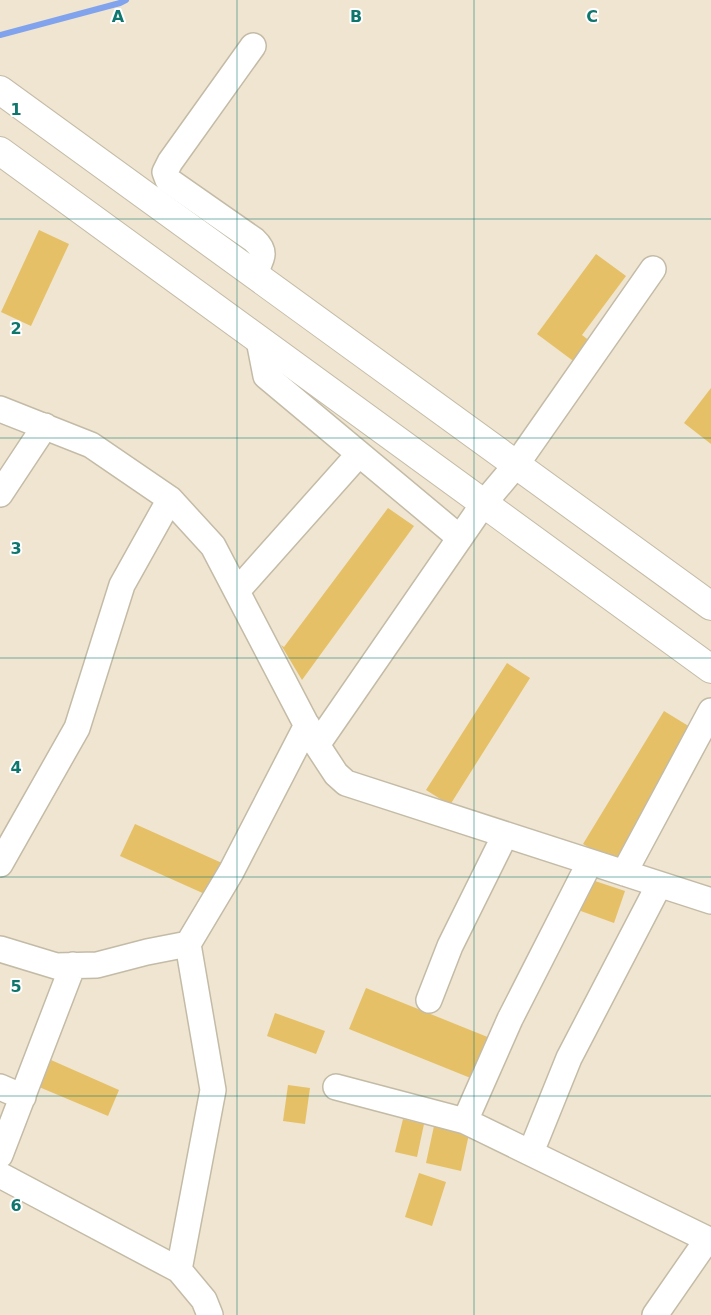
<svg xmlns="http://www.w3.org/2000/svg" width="711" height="1315" font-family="'DejaVu Sans',sans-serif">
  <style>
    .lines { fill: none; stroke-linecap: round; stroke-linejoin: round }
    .stream { stroke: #81a3ed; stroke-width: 6 }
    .building { fill: #e5c067 }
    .minor-casing { stroke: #c4bba7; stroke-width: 28 }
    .secondary-casing { stroke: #c4bba7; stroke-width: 30 }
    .minor { stroke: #fff; stroke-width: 25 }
    .secondary { stroke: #fff; stroke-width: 28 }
    .grid { fill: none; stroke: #0f766e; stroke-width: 1; stroke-opacity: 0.55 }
    .grid-label { font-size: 16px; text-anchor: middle; font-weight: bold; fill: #0f766e; stroke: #fff; stroke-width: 4; stroke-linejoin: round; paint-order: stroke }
  </style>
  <rect width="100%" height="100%" fill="#efe5d0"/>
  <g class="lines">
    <path class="stream" d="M 0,35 L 120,3 L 126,0"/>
  </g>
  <path class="building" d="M 39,230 L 69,244 L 31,326 L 1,312 Z
    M 596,254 L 626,276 L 582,335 L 595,345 L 580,366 L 537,334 Z
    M 711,388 L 711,444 L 684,423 Z
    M 388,508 L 414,526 L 302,680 L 281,645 L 284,647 Z
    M 507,663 L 530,678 L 450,805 L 426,790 Z
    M 664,711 L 695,730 L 614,863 L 583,844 Z
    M 135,824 L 222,863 L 207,895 L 120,856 Z
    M 589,879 L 625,891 L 614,923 L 578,910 Z
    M 366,988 L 490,1038 L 473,1079 L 349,1029 Z
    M 275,1013 L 325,1031 L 316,1054 L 267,1036 Z
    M 51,1060 L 119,1090 L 108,1116 L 39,1087 Z
    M 288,1085 L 310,1088 L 305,1124 L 283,1121 Z
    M 403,1119 L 424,1124 L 417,1157 L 395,1152 Z
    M 434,1126 L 469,1134 L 461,1171 L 426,1163 Z
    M 419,1173 L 446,1182 L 432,1226 L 405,1217 Z"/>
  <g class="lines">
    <g class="minor-casing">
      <path id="minor" d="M 253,46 L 170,162 L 165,172 L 168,180 L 254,240 C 268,253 261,259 254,274
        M 259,340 L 266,376 L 460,538
        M 0,409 L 91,445 L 170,499 L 213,546 L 317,745 L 336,774 L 346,783 L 711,901
        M 0,494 L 45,426
        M 237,591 L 359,454
        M 317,745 L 484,503 L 516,465 L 653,269
        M 0,864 L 77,728 L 122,585 L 170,499
        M 624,873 L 711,711
        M 0,949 L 56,966 L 97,965 L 147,952 L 188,944
        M 429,1000 L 450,946 L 505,835
        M 0,1087 L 23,1097
        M 336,1087 L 465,1121 L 711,1241
        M 465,1121 L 510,1019 L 590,862
        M 531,1152 L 569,1058 L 659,885
        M 0,1155 L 73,965
        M 0,1175 L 179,1270 L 204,1300 L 210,1315
        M 179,1270 L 213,1090 L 188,944 L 231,872 L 307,725
        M 655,1315 L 707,1240"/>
    </g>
    <g class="secondary-casing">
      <path id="secondary" d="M 0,90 L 711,606
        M 0,151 L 711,669"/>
    </g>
    <use href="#minor" class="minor"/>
    <use href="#secondary" class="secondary"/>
  </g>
  <path class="grid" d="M 237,0 L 237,1315M 474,0 L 474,1315M 0,219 L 711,219M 0,438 L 711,438M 0,658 L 711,658M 0,877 L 711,877M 0,1096 L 711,1096"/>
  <g class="grid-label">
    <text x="118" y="22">A</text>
    <text x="356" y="22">B</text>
    <text x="592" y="22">C</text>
    <text x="16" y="115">1</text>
    <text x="16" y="334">2</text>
    <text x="16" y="554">3</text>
    <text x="16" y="773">4</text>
    <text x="16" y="992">5</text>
    <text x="16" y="1211">6</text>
  </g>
</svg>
